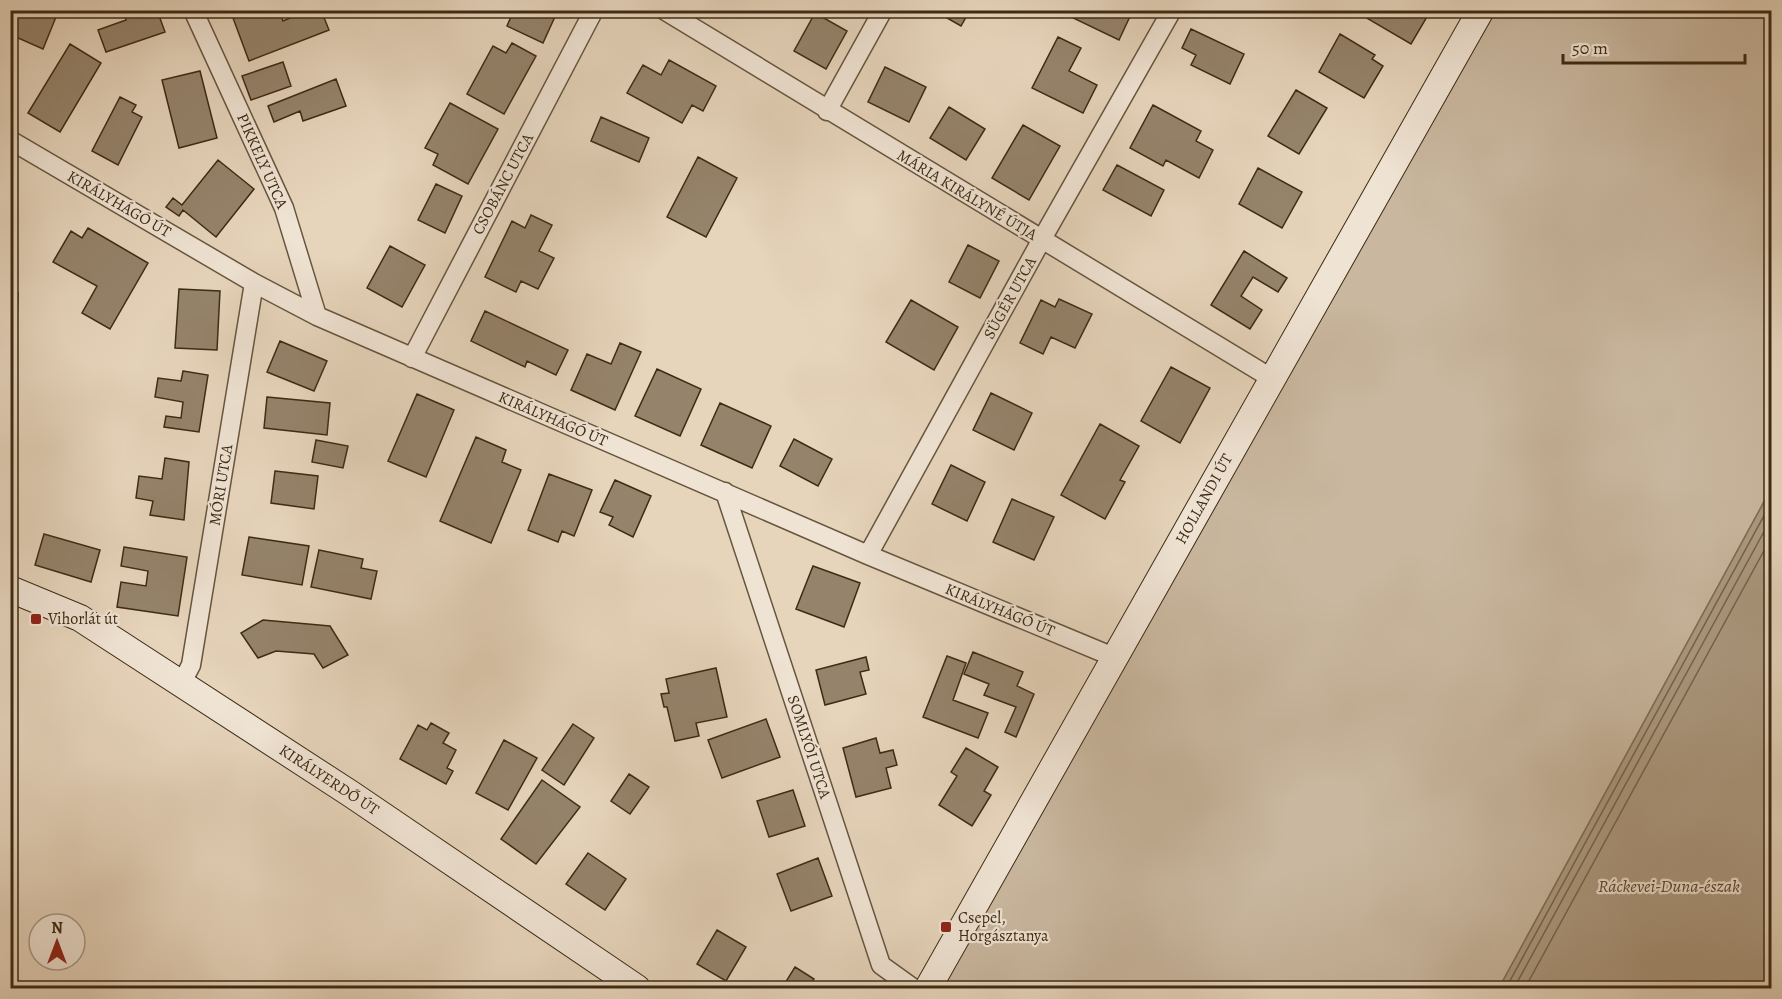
<svg xmlns="http://www.w3.org/2000/svg" width="1782" height="999" font-family="Alegreya,serif">
  <style>
    .green { fill: #c9b79f; stroke: #83715a; stroke-width: 1.5 }
    .water { fill: #ad9b82; stroke: #806e56; stroke-width: 1.5 }
    .lines { fill: none; stroke-linecap: round; stroke-linejoin: round }
    .shore { stroke: #75634b; stroke-width: 1.5 }
    .building { fill: #95836b; stroke: #3d2b14; stroke-width: 1.5 }
    .street-casing { stroke: #67553e; stroke-width: 21 }
    .secondary-casing { stroke: #3d2b14; stroke-width: 28 }
    .street { stroke: #efe3d3; stroke-width: 18 }
    .secondary { stroke: #efe3d3; stroke-width: 26 }
    .poi-dot { fill: #8f2418; stroke: #efe3d3; stroke-width: 2 }
    .labels { text-anchor: middle; dominant-baseline: central; stroke-width: 4.5; stroke-linejoin: round; paint-order: stroke }
    .street-label { font-size: 16px; fill: #3d2b14; stroke: #efe3d3 }
    .poi-label { font-size: 16px; fill: #3d2b14; stroke: #efe3d3; text-anchor: start }
    .water-label { font-size: 18px; font-style: italic; fill: #594730; stroke: #efe3d3 }
  </style>
  <rect width="100%" height="100%" fill="#e6d4bb"/>
  <filter id="stains"><feTurbulence type="fractalNoise" baseFrequency=".00333" numOctaves="4"/><feColorMatrix values="0 0 0 0 .2 0 0 0 0 .09 0 0 0 0 .02 0 0 0 .5 -.17"/></filter>
  <radialGradient id="worn" r=".72"><stop offset=".6" stop-color="#630" stop-opacity="0"/><stop offset="1" stop-color="#630" stop-opacity=".3"/></radialGradient>
  <path class="green" d="M 1474,11 L 1771,11 L 1771,489 L 1499,988 L 939,988 Z"/>
  <path class="water" d="M 1771,489 L 1771,988 L 1499,988 Z"/>
  <g class="lines">
    <path class="shore" d="M 1506,988 L 1772,501
      M 1514,988 L 1772,517
      M 1525,988 L 1772,536"/>
  </g>
  <path class="building" d="M 10,10 L 41,10 L 56,17 L 43,49 L 16,37 L 10,51 Z
    M 128,10 L 157,10 L 165,32 L 106,52 L 98,30 L 126,20 L 123,12 Z
    M 253,10 L 265,10 L 267,15 L 279,10 L 283,21 L 309,10 L 321,10 L 329,30 L 249,61 L 233,18 Z
    M 514,10 L 558,10 L 543,43 L 507,26 Z
    M 933,10 L 970,10 L 961,26 Z
    M 1072,10 L 1133,10 L 1119,40 L 1069,16 Z
    M 1359,10 L 1431,10 L 1411,44 L 1358,13 Z
    M 815,13 L 847,31 L 826,69 L 794,51 Z
    M 1191,29 L 1244,54 L 1230,84 L 1191,65 L 1196,55 L 1182,48 Z
    M 1340,34 L 1375,55 L 1372,59 L 1383,66 L 1364,98 L 1319,72 Z
    M 1058,37 L 1081,48 L 1069,71 L 1097,85 L 1083,113 L 1032,88 Z
    M 512,43 L 536,56 L 504,114 L 467,94 L 493,46 L 506,53 Z
    M 70,44 L 101,63 L 60,132 L 28,113 Z
    M 669,60 L 716,86 L 703,111 L 692,105 L 682,123 L 627,93 L 643,65 L 661,75 Z
    M 283,62 L 291,86 L 251,100 L 242,76 Z
    M 885,67 L 926,87 L 909,122 L 868,102 Z
    M 200,71 L 217,138 L 179,148 L 162,80 Z
    M 336,79 L 346,106 L 303,121 L 300,111 L 274,122 L 268,106 Z
    M 1296,90 L 1327,108 L 1299,154 L 1268,136 Z
    M 120,97 L 136,105 L 132,112 L 142,117 L 118,165 L 92,151 Z
    M 450,103 L 498,129 L 468,184 L 433,165 L 438,154 L 425,148 Z
    M 1153,105 L 1201,131 L 1196,141 L 1213,150 L 1199,178 L 1166,160 L 1163,166 L 1130,148 Z
    M 949,107 L 985,129 L 966,160 L 930,138 Z
    M 601,117 L 649,138 L 639,162 L 591,141 Z
    M 1023,125 L 1060,146 L 1029,200 L 992,178 Z
    M 698,157 L 737,178 L 706,237 L 667,217 Z
    M 218,160 L 254,189 L 216,237 L 183,210 L 179,216 L 166,207 L 173,198 L 182,205 Z
    M 1117,165 L 1164,190 L 1151,216 L 1103,190 Z
    M 1258,168 L 1302,192 L 1282,228 L 1239,204 Z
    M 436,184 L 462,196 L 445,233 L 418,220 Z
    M 531,215 L 552,225 L 539,251 L 554,258 L 538,289 L 521,281 L 516,292 L 485,277 L 512,221 L 525,228 Z
    M 88,228 L 148,263 L 110,329 L 82,313 L 97,286 L 53,262 L 71,231 L 82,238 Z
    M 968,245 L 999,261 L 980,298 L 949,282 Z
    M 390,246 L 425,265 L 402,307 L 367,288 Z
    M 1244,251 L 1287,278 L 1278,292 L 1253,277 L 1241,296 L 1262,310 L 1250,329 L 1211,305 Z
    M 179,289 L 220,291 L 217,350 L 175,348 Z
    M 10,293 L 18,293 L 17,323 L 10,323 Z
    M 1059,299 L 1092,314 L 1075,348 L 1051,337 L 1043,354 L 1020,343 L 1041,300 L 1055,307 Z
    M 911,300 L 958,327 L 934,370 L 886,342 Z
    M 485,311 L 568,350 L 556,375 L 527,361 L 525,367 L 471,341 Z
    M 280,341 L 327,361 L 314,391 L 267,372 Z
    M 620,343 L 641,352 L 615,410 L 571,390 L 587,354 L 611,364 Z
    M 1171,367 L 1210,388 L 1180,443 L 1141,421 Z
    M 657,369 L 701,389 L 680,436 L 635,416 Z
    M 183,371 L 208,375 L 199,432 L 164,427 L 166,416 L 181,418 L 183,402 L 155,397 L 158,378 L 181,381 Z
    M 991,393 L 1032,413 L 1014,450 L 973,430 Z
    M 417,394 L 454,410 L 426,477 L 388,461 Z
    M 267,397 L 330,403 L 327,435 L 264,428 Z
    M 720,403 L 771,426 L 752,468 L 701,445 Z
    M 1100,424 L 1139,446 L 1120,480 L 1125,482 L 1105,519 L 1061,495 Z
    M 476,437 L 506,450 L 502,462 L 521,470 L 491,543 L 440,521 Z
    M 794,439 L 832,459 L 818,486 L 780,466 Z
    M 316,440 L 348,446 L 343,468 L 312,462 Z
    M 165,458 L 189,462 L 184,520 L 150,515 L 153,501 L 136,498 L 139,476 L 162,479 Z
    M 951,465 L 985,482 L 967,521 L 932,504 Z
    M 275,471 L 318,476 L 314,509 L 271,503 Z
    M 549,474 L 592,490 L 574,536 L 562,531 L 558,542 L 528,530 Z
    M 615,480 L 651,496 L 633,537 L 609,525 L 613,517 L 600,512 Z
    M 1012,499 L 1054,517 L 1034,560 L 993,542 Z
    M 44,534 L 100,550 L 91,582 L 35,565 Z
    M 249,537 L 309,546 L 302,585 L 242,575 Z
    M 124,547 L 187,557 L 178,616 L 117,607 L 121,582 L 146,586 L 148,571 L 121,566 Z
    M 319,550 L 363,559 L 361,568 L 377,571 L 371,599 L 311,587 Z
    M 813,566 L 860,583 L 844,627 L 796,609 Z
    M 263,620 L 330,626 L 348,655 L 323,668 L 314,654 L 276,651 L 258,658 L 241,633 Z
    M 973,652 L 1023,672 L 1017,686 L 1034,694 L 1016,737 L 1005,732 L 1016,707 L 984,695 L 989,684 L 964,674 Z
    M 947,656 L 966,663 L 953,700 L 988,713 L 978,738 L 923,717 Z
    M 866,657 L 869,670 L 860,672 L 866,694 L 825,705 L 816,670 Z
    M 716,668 L 727,717 L 696,723 L 699,736 L 675,741 L 667,707 L 664,707 L 661,694 L 669,693 L 666,679 Z
    M 766,719 L 780,757 L 722,778 L 708,740 Z
    M 431,723 L 449,733 L 443,743 L 456,750 L 447,768 L 453,771 L 446,784 L 400,759 L 418,725 L 427,730 Z
    M 573,724 L 594,738 L 564,785 L 542,770 Z
    M 876,738 L 880,753 L 893,750 L 897,765 L 886,768 L 891,788 L 856,797 L 843,748 Z
    M 504,740 L 537,758 L 508,810 L 476,793 Z
    M 966,748 L 998,767 L 984,791 L 991,795 L 972,826 L 939,805 L 957,776 L 951,772 Z
    M 629,774 L 649,787 L 630,814 L 611,801 Z
    M 542,780 L 580,807 L 536,864 L 501,839 Z
    M 793,790 L 805,826 L 769,837 L 757,801 Z
    M 588,853 L 626,879 L 605,910 L 566,884 Z
    M 818,858 L 832,896 L 791,911 L 777,874 Z
    M 717,930 L 746,947 L 726,981 L 697,964 Z
    M 795,967 L 814,979 L 807,988 L 782,988 Z"/>
  <g class="lines">
    <g class="street-casing">
      <path id="street" d="M 193,10 L 284,208 L 317,316
        M 664,10 L 1271,378
        M 827,111 L 883,10
        M 10,140 L 254,283 L 317,316 L 868,555 L 1116,658
        M 412,358 L 594,10
        M 725,492 L 881,965 L 913,988
        M 868,555 L 1042,239 L 1172,10
        M 181,684 L 191,665 L 254,283"/>
    </g>
    <g class="secondary-casing">
      <path id="secondary" d="M 10,589 L 80,618 L 351,794 L 637,988
        M 928,988 L 1481,10"/>
    </g>
    <use href="#street" class="street"/>
    <use href="#secondary" class="secondary"/>
  </g>
  <g class="poi-dot">
    <rect x="30" y="613" width="12" height="12" rx="3"/>
    <rect x="940" y="921" width="12" height="12" rx="3"/>
  </g>
  <g class="labels">
    <g class="street-label">
      <text transform="translate(262 161) rotate(66)">PIKKELY UTCA</text>
      <text transform="translate(503 184) rotate(-62)">CSOBÁNC UTCA</text>
      <text transform="translate(967 195) rotate(31)">MÁRIA KIRÁLYNÉ ÚTJA</text>
      <text transform="translate(119 204) rotate(30)">KIRÁLYHÁGÓ ÚT</text>
      <text transform="translate(1010 298) rotate(-61)">SÜGÉR UTCA</text>
      <text transform="translate(553 419) rotate(23)">KIRÁLYHÁGÓ ÚT</text>
      <text transform="translate(221 485) rotate(-81)">MÓRI UTCA</text>
      <text transform="translate(1204 499) rotate(-61)">HOLLANDI ÚT</text>
      <text transform="translate(1000 610) rotate(22)">KIRÁLYHÁGÓ ÚT</text>
      <text transform="translate(809 747) rotate(72)">SOMLYÓI UTCA</text>
      <text transform="translate(329 780) rotate(33)">KIRÁLYERDŐ ÚT</text>
    </g>
    <g class="poi-label">
      <text x="48" y="619">Vihorlát út</text>
      <text x="958" y="918">Csepel,<tspan x="958" dy="18">Horgásztanya</tspan></text>
    </g>
    <g class="water-label">
      <text x="1669" y="886">Ráckevei-Duna-észak</text>
    </g>
  </g>
  <rect width="1782" height="999" fill="none" stroke="#e6d4bb" stroke-width="36"/>
  <rect x="12" y="12" width="1758" height="975" fill="none" stroke="#3d2b14" stroke-width="3"/>
  <rect x="18" y="18" width="1746" height="963" fill="none" stroke="#3d2b14" stroke-width="1.5"/>
  <g transform="translate(57 942)"><circle r="28" fill="#efe3d3" stroke="#a89987" stroke-width="1.5"/>
  <path d="M0-4.5L10 22L0 15L-10 22Z" fill="#8f2418"/>
  <text y="-9" font-size="16" font-weight="bold" text-anchor="middle" fill="#3d2b14">N</text>
  </g>
  <path d="M1563 54v9h182v-9" fill="none" stroke="#3d2b14" stroke-width="3"/>
  <text x="1572" y="54" font-size="18" fill="#3d2b14" stroke="#efe3d3" stroke-width="4.5" paint-order="stroke">50 m</text>
  <rect width="100%" height="100%" filter="url(#stains)"/>
  <rect width="100%" height="100%" fill="url(#worn)"/>
</svg>
